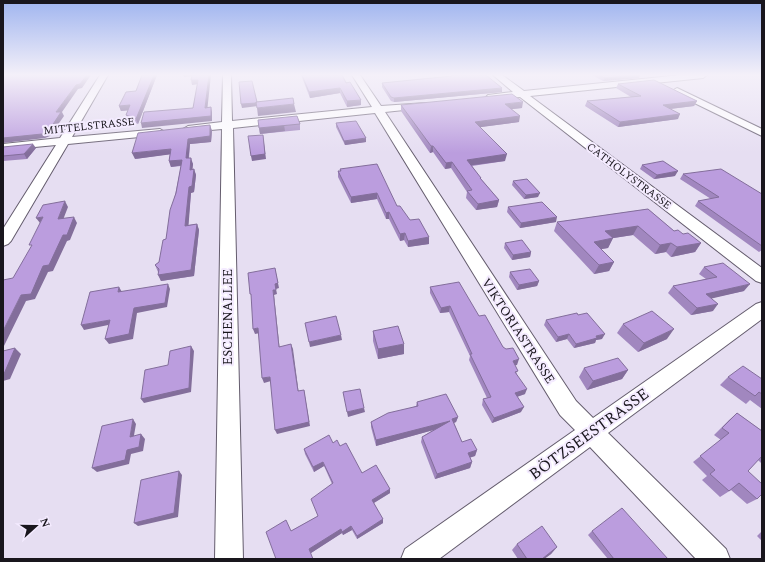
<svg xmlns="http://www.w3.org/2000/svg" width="765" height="562" font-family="Spectral,serif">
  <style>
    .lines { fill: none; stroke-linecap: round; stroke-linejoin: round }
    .minor-casing { stroke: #645c6d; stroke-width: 2 }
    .minor { fill: #fff; fill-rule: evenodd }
    .wall { fill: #a187bf }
    .shaded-wall { fill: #836e9b }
    .building { fill: #bb9dde; stroke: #836e9b }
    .labels { text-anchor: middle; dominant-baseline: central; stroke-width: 4; stroke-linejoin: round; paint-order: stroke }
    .far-street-label { font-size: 11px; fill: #19161d; stroke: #f4ebff }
    .street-label { font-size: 13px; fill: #19161d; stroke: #f4ebff }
    .near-street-label { font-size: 16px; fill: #19161d; stroke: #f4ebff }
  </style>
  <rect width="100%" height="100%" fill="#e6def2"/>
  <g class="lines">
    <g class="minor-casing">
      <path id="minor" d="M 100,75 L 108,75 L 72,137 L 160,129 L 165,132 L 160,135 L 68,144 L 11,241 L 8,244 L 3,246 L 3,229 L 56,145 L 3,150 L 3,144 L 60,138 Z
        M 223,75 L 231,75 L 232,121 L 372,107 L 352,75 L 360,75 L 381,106 L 426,103 L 428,105 L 423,108 L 385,112 L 576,401 L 593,418 L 756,304 L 762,302 L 762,319 L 608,433 L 726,549 L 730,559 L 696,559 L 590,447 L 439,559 L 401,559 L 405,549 L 575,430 L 560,415 L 375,113 L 233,128 L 243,559 L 215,559 L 222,129 L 188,132 L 183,129 L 188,126 L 222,122 Z
        M 493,75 L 502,75 L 524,91 L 681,75 L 707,75 L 703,78 L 530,96 L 762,268 L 762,283 L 756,281 L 520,97 L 488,99 L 486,97 L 488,95 L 513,92 Z
        M 677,88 L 762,129 L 762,136 L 674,93 L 672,91 Z"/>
    </g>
    <use href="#minor" class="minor"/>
  </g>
  <path class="wall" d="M 142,75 L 157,75 L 138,124 L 129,120 L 126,115 L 128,110 L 121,111 L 119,106 L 136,91 Z
    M 301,75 L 342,75 L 361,105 L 347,107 L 340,93 L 310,98 Z
    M 451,75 L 486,75 L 502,92 L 394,102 L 391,101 L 382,87 L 382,83 L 452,76 Z
    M 592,75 L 640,75 L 639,78 L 603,81 Z
    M 618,84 L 697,101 L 694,106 L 670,109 L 678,119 L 618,127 L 585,106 L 587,101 L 631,97 L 616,88 Z
    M 401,105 L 522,108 L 512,109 L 519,122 L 480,127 L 505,161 L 472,166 L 481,179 L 499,200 L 497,207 L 476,210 L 466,198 L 467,192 L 451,168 L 445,169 L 433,152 L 430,153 L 401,111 Z
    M 258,120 L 300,124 L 300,130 L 260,134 Z
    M 336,123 L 366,142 L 345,145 L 336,127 Z
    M 210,125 L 212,131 L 211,142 L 190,144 L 189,158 L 193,164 L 192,169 L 194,169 L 196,175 L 194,192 L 191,193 L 188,225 L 197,224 L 199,230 L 194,276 L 161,281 L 158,272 L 155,265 L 159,262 L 166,239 L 181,166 L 171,167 L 169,161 L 170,154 L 135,159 Z
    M 3,147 L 36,148 L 27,159 L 3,161 Z
    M 642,165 L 675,176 L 654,179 L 640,169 Z
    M 340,169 L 397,206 L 410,220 L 429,244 L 408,247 L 404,240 L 400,241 L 389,219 L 386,219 L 377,199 L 351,203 L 338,177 L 338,171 L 340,171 Z
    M 683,174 L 762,194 L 762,250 L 759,252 L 695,206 L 698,201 L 711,199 L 680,179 Z
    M 513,181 L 538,197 L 524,199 L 512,185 Z
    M 508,207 L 556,222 L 520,228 L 507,212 Z
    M 648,209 L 674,231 L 683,234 L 701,243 L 695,252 L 671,257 L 666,252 L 655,254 L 633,235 L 613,238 L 608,248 L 601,249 L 614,262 L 609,271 L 594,274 L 554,231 L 557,222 Z
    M 505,243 L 531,252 L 530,257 L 512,260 L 504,248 Z
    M 704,267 L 744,291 L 711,298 L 713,311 L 691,315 L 668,293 L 673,286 L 706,279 L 699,274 Z
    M 510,272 L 539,281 L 537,286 L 517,290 L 509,277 Z
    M 430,287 L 479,316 L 517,365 L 515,365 L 517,375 L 525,394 L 517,397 L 521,412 L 492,423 L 482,405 L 483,399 L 487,398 L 469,360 L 470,356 L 449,312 L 440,313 L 430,293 Z
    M 546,320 L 602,339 L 596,340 L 595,343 L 574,348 L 567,339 L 556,342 L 544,325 Z
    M 623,324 L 667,339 L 638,352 L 617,333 Z
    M 373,331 L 404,354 L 378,359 L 373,341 Z
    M 584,368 L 628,370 L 622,379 L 587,390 L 579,377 Z
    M 728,377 L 762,379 L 762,409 L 750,400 L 746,404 L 720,385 Z
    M 417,402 L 458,417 L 456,422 L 454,423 L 462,442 L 477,450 L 475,456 L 470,457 L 472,462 L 470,468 L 435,479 L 421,442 L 422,437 L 433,430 L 376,446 L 371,427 L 371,422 L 416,406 Z
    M 737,413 L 762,431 L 762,464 L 758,460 L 748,471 L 757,499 L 747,504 L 731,490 L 720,497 L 702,480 L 707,476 L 693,462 L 721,440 L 714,435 L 729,420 Z
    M 333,443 L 340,446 L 362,473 L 390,489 L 390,493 L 374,503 L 383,523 L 357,539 L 352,530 L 343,535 L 342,533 L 311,553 L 291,531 L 318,516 L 332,484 L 324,466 L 314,472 L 305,454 L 304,449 Z
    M 592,531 L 668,559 L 608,559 L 588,535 Z
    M 762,531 L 762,541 L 757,536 Z
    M 517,544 L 557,547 L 551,554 L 544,559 L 518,559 L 512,550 Z"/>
  <path class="shaded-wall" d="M 87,75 L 91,75 L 82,88 L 78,89 L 62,112 L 64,116 L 50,136 L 45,138 L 3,143 L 3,138 L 56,112 L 76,85 Z
    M 154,75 L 157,75 L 138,124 L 136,119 Z
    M 183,75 L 193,75 L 193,76 L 184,77 Z
    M 209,75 L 211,75 L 207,112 L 205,108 Z
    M 635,75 L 640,75 L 639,78 L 603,81 L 605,78 Z
    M 191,80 L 198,80 L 199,84 L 192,85 Z
    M 340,88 L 340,93 L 310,98 L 309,92 Z
    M 502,88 L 502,92 L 394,102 L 394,98 Z
    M 361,100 L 361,105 L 347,107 L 347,101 Z
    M 697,101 L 694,106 L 661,110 L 663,105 Z
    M 257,102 L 258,106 L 242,108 L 241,104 Z
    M 523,102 L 522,108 L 504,110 L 505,104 Z
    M 294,104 L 296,112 L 258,116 L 257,108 Z
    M 130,105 L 132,110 L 121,111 L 119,106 Z
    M 211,107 L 212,112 L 212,121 L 142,128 L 141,123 Z
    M 680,114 L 678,119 L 618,127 L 620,122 Z
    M 520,116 L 519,122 L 474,128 L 475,122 Z
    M 210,125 L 212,131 L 211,142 L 190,144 L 188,163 L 186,158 L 188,139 Z
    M 284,125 L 285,131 L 260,134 L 259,128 Z
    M 263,135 L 266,159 L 252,161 L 251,156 Z
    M 366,138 L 366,142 L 345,145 L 344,141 Z
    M 33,144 L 36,148 L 27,159 L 24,154 Z
    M 431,146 L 433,146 L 433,152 L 430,153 Z
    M 171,149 L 173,154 L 135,159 L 132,153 Z
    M 507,154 L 505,161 L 466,166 L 467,160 Z
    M 191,158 L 193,164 L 192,175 L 190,170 Z
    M 182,160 L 184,165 L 171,167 L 169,161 Z
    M 452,162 L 451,168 L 445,169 L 446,163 Z
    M 194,169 L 196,175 L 194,192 L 191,193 L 188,232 L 185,226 L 189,187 Z
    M 678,171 L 675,176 L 654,179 L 657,175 Z
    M 377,193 L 377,199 L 351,203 L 351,197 Z
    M 540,193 L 538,197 L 524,199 L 526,195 Z
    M 499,200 L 497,207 L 476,210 L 478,204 Z
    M 65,201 L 68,207 L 61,225 L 58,219 Z
    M 389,212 L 389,219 L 386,219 L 386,213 Z
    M 43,217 L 40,223 L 36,218 Z
    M 74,217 L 77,223 L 70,240 L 67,241 L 53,271 L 48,272 L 35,299 L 26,301 L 3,348 L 3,331 L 21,295 L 43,266 L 63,235 Z
    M 557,217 L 556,222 L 520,228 L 521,223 Z
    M 197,224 L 199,230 L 194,276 L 161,281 L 158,275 Z
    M 638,226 L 633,235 L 601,240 L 605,231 Z
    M 405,233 L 404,240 L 400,241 L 400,234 Z
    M 429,237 L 429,244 L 408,247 L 408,241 Z
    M 613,238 L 608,248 L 590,251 L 594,242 Z
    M 671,243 L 666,252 L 655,254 L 660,245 Z
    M 701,243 L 695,252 L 671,257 L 677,247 Z
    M 531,252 L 530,257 L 512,260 L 513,255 Z
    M 614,262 L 609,271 L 594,274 L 599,265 Z
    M 275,268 L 279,288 L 276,289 L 277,294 L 274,295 L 280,352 L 279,347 L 273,290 L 275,284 Z
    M 539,281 L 537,286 L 517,290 L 519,285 Z
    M 168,284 L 170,289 L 167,307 L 137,313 L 133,339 L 109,344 L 105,339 L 134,308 Z
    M 750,284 L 744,291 L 701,301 L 706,294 Z
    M 119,287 L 122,292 L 118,292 Z
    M 718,304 L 713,311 L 691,315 L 697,308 Z
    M 450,306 L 449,312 L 440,313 L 441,308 Z
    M 110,320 L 113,324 L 84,330 L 81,325 Z
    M 258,328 L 260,333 L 255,334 L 253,329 Z
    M 674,329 L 667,339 L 638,352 L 644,343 Z
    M 569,334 L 567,339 L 556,342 L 558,337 Z
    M 605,334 L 602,339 L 596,340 L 595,343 L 574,348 L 576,344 L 596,336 Z
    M 341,335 L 342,340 L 310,347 L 309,342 Z
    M 291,344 L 293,349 L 299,395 L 298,391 Z
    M 404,344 L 404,354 L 378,359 L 378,349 Z
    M 191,346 L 194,351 L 191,392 L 144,403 L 141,399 Z
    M 15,348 L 21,354 L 10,379 L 3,381 L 3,374 Z
    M 519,359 L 517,365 L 511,366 L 513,361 Z
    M 628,370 L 622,379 L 587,390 L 593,381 Z
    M 270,377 L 271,381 L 264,383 L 262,378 Z
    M 527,389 L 525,394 L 513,398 L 515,393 Z
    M 304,390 L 310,426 L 277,434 L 275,430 Z
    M 524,407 L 521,412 L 492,423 L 494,418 Z
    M 364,408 L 365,412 L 348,417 L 347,412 Z
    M 458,417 L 456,422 L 451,424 L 452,419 Z
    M 133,419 L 136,424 L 133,441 L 130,437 Z
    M 450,421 L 448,426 L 376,446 L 376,440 Z
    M 141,434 L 145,439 L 143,451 L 131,454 L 129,464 L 97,472 L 92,468 L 127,450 Z
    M 477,450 L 475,456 L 466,459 L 468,453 Z
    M 323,462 L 324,466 L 314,472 L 313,467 Z
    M 472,462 L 470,468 L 435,479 L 437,474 Z
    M 179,471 L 182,475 L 178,517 L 138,526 L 134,523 Z
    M 390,489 L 390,493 L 372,504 L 372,500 Z
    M 383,519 L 383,523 L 357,539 L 357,536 Z
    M 351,526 L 352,530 L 343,535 L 342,532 Z
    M 341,529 L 342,533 L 311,553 L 309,549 Z
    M 557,547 L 551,554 L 544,559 L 542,559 Z"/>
  <path class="building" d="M 3,75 L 87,75 L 80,84 L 76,85 L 56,112 L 61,112 L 48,132 L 42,134 L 3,138 Z
    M 142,75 L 154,75 L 136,119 L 126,115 L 130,105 L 119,106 L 126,92 L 136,91 Z
    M 192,75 L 209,75 L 205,108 L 211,107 L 211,116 L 141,123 L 144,112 L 193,108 L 198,80 L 191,80 Z
    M 302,75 L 342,75 L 346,83 L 350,82 L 361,100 L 347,101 L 340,88 L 309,92 Z
    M 452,75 L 486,75 L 502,88 L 394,98 L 391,97 L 382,83 L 452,76 Z
    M 599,75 L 635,75 L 605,78 Z
    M 654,80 L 697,101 L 663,105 L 680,114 L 620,122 L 587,101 L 641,96 L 618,84 Z
    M 252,81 L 257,102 L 256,102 L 256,103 L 241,104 L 239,82 Z
    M 512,94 L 523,102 L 505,104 L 520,116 L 475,122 L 507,154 L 467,160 L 481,178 L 480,178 L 499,200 L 478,204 L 467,191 L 472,190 L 452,162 L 446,163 L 433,146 L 431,146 L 401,105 Z
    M 293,98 L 294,104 L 257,108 L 256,102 Z
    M 297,116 L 300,124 L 259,128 L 258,120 Z
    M 356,121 L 366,138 L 344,141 L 336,123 Z
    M 210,125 L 210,136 L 188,139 L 186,158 L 191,158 L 190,170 L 194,169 L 192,186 L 189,187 L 185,226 L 197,224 L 191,270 L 158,275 L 159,269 L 155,265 L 159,262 L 163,240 L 166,239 L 170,210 L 176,193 L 182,160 L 169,161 L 171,149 L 132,153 L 138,133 Z
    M 263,135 L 265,154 L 251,156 L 248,136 Z
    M 33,144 L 24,154 L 3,156 L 3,147 Z
    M 663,161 L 678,171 L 657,175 L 642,165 Z
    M 377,164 L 397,206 L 400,206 L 410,220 L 419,219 L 429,237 L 408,241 L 405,233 L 400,234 L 389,212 L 386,213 L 377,193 L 351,197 L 338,171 L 341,171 L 340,169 Z
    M 721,169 L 762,194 L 762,246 L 698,201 L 719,197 L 683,174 Z
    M 527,179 L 540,193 L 526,195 L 513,181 Z
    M 65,201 L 58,219 L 74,217 L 67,235 L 63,235 L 49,265 L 43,266 L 31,294 L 21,295 L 3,331 L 3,280 L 13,278 L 32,245 L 29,245 L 43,217 L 36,218 L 43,205 Z
    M 542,202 L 557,217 L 521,223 L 508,207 Z
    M 648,209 L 674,231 L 678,230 L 683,234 L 688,233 L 701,243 L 677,247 L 671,243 L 660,245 L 638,226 L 605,231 L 613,238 L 594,242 L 614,262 L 599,265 L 557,222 Z
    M 522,240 L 531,252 L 513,255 L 505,243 Z
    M 723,263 L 750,284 L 706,294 L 718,304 L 697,308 L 673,286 L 717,277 L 704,267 Z
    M 275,268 L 278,283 L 275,284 L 276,290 L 273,290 L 279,347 L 291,344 L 298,391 L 304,390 L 309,422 L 275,430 L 270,377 L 262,378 L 258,328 L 253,329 L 251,294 L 250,294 L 248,273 Z
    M 530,269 L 539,281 L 519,285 L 510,272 Z
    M 459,282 L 479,316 L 485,315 L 503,347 L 506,349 L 513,348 L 519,359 L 513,361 L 518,371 L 515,372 L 527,389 L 515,393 L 524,407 L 494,418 L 483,399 L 491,397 L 470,354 L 472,354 L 450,306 L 441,308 L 430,287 Z
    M 168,284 L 165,303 L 134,308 L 129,334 L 105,339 L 110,320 L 81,325 L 90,292 L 119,287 L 118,292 Z
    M 652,311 L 674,329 L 644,343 L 623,324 Z
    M 577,313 L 578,315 L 587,313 L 605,334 L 596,336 L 597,338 L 576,344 L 569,334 L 558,337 L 546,320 Z
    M 336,316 L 341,335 L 309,342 L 305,323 Z
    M 398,326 L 404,344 L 378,349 L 373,331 Z
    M 191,346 L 189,388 L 141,399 L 145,370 L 168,365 L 170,351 Z
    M 15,348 L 4,374 L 3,374 L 3,351 Z
    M 618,358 L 628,370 L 593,381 L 584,368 Z
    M 743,366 L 762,379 L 762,394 L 759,392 L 755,396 L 728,377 Z
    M 360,389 L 364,408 L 347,412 L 343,392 Z
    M 446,394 L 458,417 L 452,419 L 462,442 L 471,439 L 477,450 L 468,453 L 472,462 L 437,474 L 422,437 L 450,421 L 376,440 L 371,422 L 388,413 L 418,406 L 417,402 Z
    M 737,413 L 762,431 L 762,456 L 748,471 L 762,484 L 762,494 L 757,499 L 739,483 L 729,491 L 710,474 L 715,470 L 700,456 L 729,433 L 722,428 Z
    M 133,419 L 130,437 L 141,434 L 139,447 L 127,450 L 125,460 L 92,468 L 102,426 Z
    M 329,435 L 333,443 L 337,440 L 340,446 L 346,443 L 362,473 L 376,465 L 390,489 L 372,500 L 383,519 L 357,536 L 351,526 L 342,532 L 341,529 L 309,549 L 313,559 L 276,559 L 266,532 L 286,520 L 291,531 L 318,516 L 311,499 L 333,483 L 323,462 L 313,467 L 304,449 Z
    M 179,471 L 174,513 L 134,523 L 141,480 Z
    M 622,508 L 668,559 L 614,559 L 592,531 Z
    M 542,526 L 557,547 L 542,559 L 527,559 L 517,544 Z"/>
  <linearGradient id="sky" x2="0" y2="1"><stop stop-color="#a0b5ef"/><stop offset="0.49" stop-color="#f4f0f9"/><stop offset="1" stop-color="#f4f0f9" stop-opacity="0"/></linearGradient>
  <rect width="765" height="153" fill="url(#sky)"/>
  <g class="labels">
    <g class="far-street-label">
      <text transform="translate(89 126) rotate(-6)">MITTELSTRASSE</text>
      <text transform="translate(629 176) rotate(37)">CATHOLYSTRASSE</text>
    </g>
    <g class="street-label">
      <text transform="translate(228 317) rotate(-90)">ESCHENALLEE</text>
      <text transform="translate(518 331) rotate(57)">VIKTORIASTRASSE</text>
    </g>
    <g class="near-street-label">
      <text transform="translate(589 434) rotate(-36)">BÖTZSEESTRASSE</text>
    </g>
  </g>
  <rect width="765" height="562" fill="none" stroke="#19161d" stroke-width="8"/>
  <g transform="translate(36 526) rotate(69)" stroke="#f4ebff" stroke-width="3" paint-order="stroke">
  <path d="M0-3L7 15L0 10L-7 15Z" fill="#19161d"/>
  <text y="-6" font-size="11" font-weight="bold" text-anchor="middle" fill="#19161d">N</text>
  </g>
</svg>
